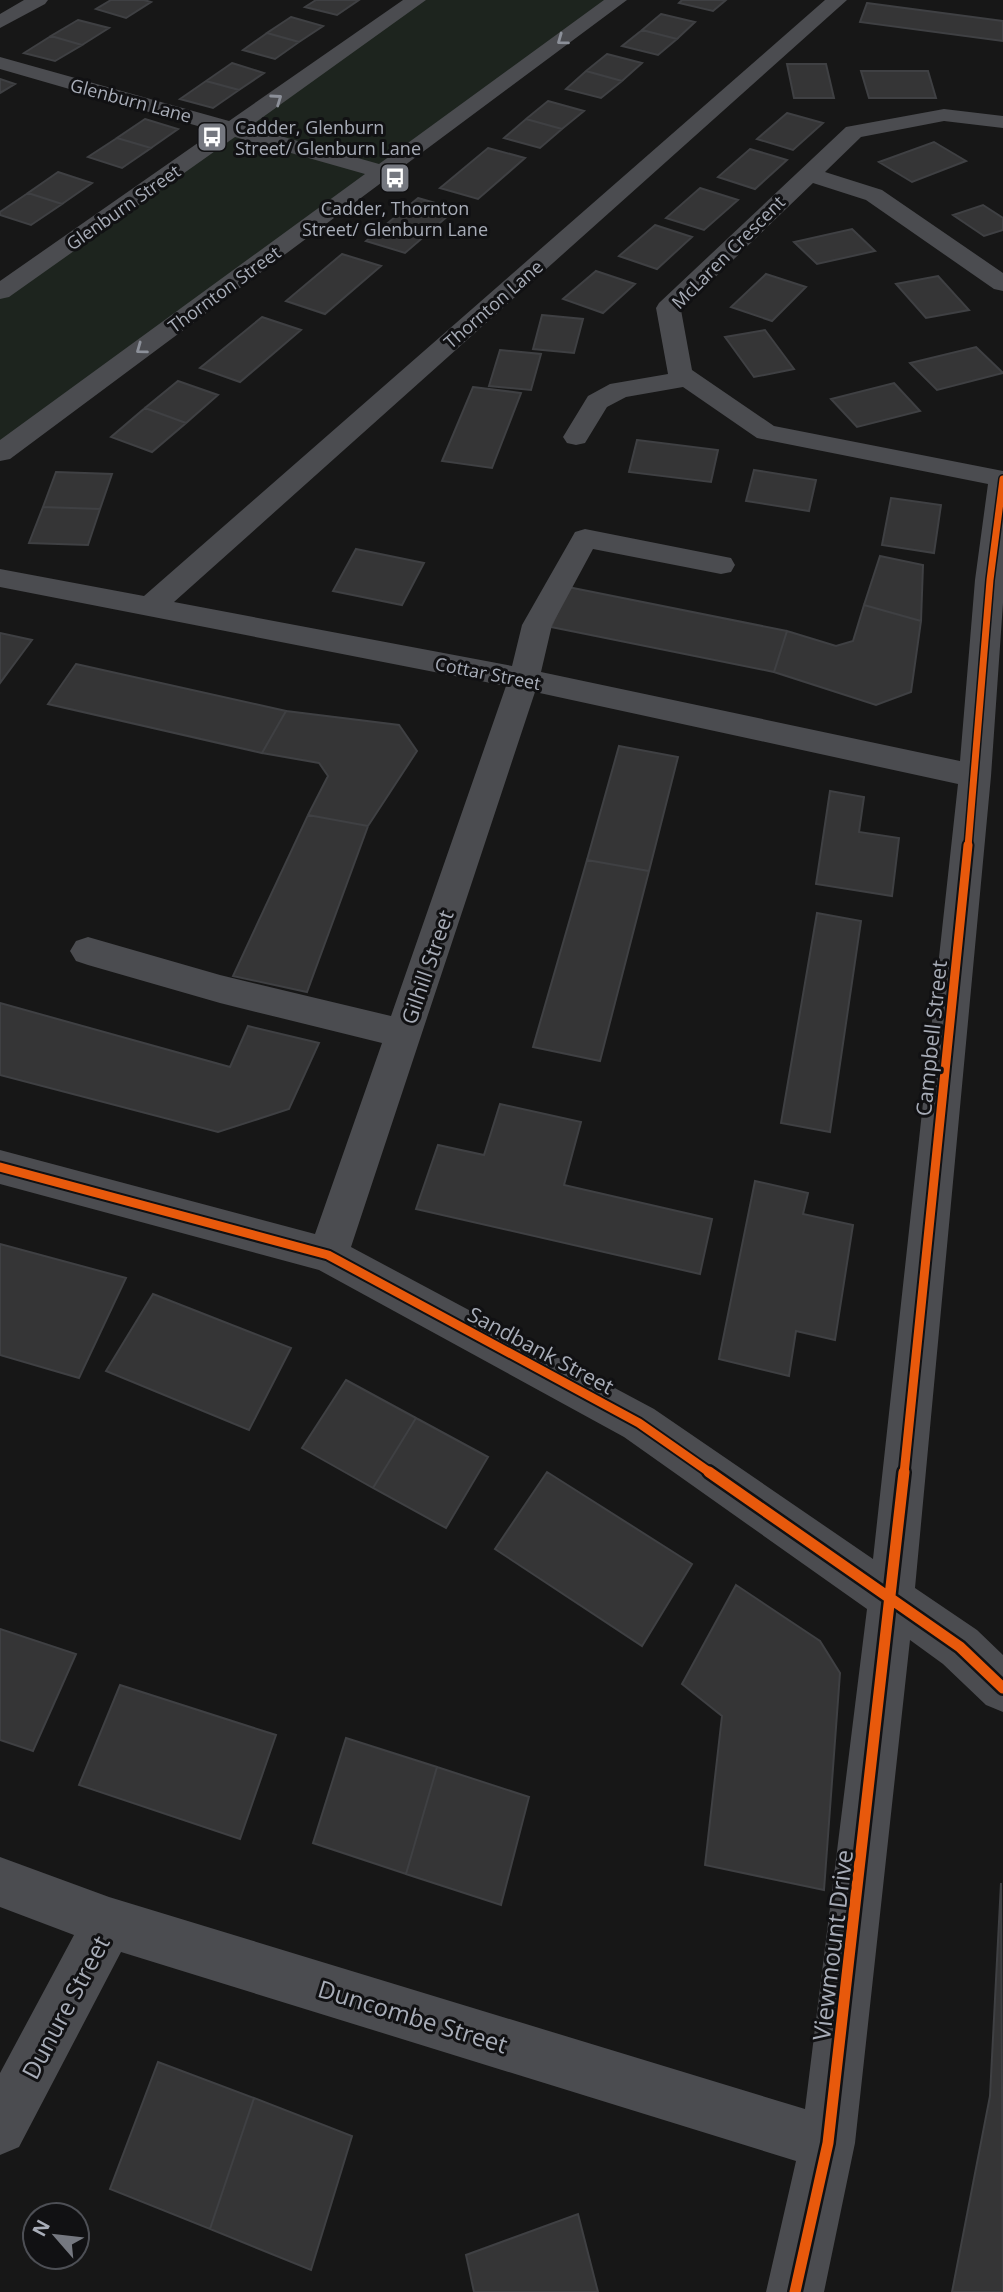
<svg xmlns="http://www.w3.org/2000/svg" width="1003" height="2292" font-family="'Open Sans',sans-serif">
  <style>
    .green { fill: #1d241e }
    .building { fill: #353536; stroke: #3f4043; stroke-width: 2 }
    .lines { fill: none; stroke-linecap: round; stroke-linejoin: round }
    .minor { fill: #4b4c50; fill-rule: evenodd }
    .cycleway-far2-casing { stroke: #111113; stroke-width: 10 }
    .cycleway-far1-casing { stroke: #111113; stroke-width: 13 }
    .cycleway-casing { stroke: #111113; stroke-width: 16 }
    .cycleway-far2 { stroke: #e8590c; stroke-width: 7 }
    .cycleway-far1 { stroke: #e8590c; stroke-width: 9 }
    .cycleway { stroke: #e8590c; stroke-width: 11 }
    .oneway { stroke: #8c9099 }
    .labels { text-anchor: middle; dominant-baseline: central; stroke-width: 6; stroke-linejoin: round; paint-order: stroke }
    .far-street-label { font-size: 18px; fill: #a8adb8; stroke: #111113 }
    .far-poi-label { font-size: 18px; fill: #a8adb8; stroke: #111113; text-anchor: start }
    .street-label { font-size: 21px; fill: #a8adb8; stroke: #111113 }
    .near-street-label { font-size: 24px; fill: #a8adb8; stroke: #111113 }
  </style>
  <rect width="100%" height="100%" fill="#171717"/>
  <path class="green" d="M 419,0 L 612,0 L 383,170 L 240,128 Z
    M 238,130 L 381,172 L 0,446 L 0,298 Z"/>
  <path class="building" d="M 111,0 L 144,0 L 151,2 L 126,18 L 96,9 Z
    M 316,0 L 359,0 L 337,15 L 305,7 Z
    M 682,0 L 726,0 L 713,11 L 679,3 Z
    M 867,3 L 1003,21 L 1003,41 L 860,22 Z
    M 661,14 L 695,22 L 677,39 L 642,30 Z
    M 291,17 L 323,26 L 299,42 L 267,33 Z
    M 78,20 L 109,28 L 82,45 L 51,36 Z
    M 642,30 L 677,39 L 658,55 L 622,46 Z
    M 267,33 L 299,42 L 275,59 L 243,50 Z
    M 51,36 L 82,45 L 55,61 L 24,53 Z
    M 607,54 L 642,63 L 622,81 L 586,71 Z
    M 232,63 L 264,73 L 239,90 L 206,81 Z
    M 787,64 L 826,64 L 834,98 L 794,98 Z
    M 586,71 L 622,81 L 601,98 L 566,89 Z
    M 861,71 L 928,71 L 936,98 L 869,98 Z
    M 0,79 L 15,84 L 0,93 Z
    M 206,81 L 239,90 L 213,108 L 180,99 Z
    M 548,101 L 584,111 L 562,129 L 526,119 Z
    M 787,113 L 823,123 L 793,150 L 757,139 Z
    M 145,119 L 178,129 L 151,148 L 117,138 Z
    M 526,119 L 562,129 L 540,148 L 504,138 Z
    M 117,138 L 151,148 L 122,168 L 88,157 Z
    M 934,142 L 966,161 L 912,182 L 879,162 Z
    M 488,148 L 525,158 L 478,199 L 440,188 Z
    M 750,149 L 787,160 L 755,189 L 718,177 Z
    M 58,172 L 92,183 L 62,204 L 28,193 Z
    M 700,188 L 738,200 L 704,230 L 666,218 Z
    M 28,193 L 62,204 L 31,225 L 0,215 L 0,212 Z
    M 418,198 L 456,209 L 405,253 L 366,241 Z
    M 983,205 L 1003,218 L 1003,230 L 984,236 L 953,215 Z
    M 655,225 L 692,237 L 657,269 L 619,256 Z
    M 852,229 L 875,251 L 817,264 L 794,242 Z
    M 342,254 L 381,266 L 325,314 L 286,301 Z
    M 596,271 L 635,284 L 603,313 L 563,299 Z
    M 766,274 L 806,287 L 772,321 L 731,307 Z
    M 938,276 L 969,310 L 926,318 L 896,284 Z
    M 542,315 L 583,319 L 574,353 L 533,349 Z
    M 262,317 L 301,330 L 240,382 L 200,368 Z
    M 765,330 L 794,369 L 754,377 L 725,337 Z
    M 976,347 L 1003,373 L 937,390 L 910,363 Z
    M 500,350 L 541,354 L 531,390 L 489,386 Z
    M 178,381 L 218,395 L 186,423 L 145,408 Z
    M 894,383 L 920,411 L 857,427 L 831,399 Z
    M 473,387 L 521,393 L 492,468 L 442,461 Z
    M 145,408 L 186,423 L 152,452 L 111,437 Z
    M 637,440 L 718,450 L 711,482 L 629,472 Z
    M 754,470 L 816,480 L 809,511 L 746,501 Z
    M 56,472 L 112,474 L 100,509 L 43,507 Z
    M 891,498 L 941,505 L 934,553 L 882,545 Z
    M 43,507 L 100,509 L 88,545 L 29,543 Z
    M 356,549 L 424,563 L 402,605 L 333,591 Z
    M 880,556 L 923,565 L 921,621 L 864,605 Z
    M 568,587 L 787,631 L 774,672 L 551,627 Z
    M 864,605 L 921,621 L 911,692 L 876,705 L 774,672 L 787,631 L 836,646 L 853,641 Z
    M 0,633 L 32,640 L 0,683 Z
    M 76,664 L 286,711 L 262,753 L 48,704 Z
    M 286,711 L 399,725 L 417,751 L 368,826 L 308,815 L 328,776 L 319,763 L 262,753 Z
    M 619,746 L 678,757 L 649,871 L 587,860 Z
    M 830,791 L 864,797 L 859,832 L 899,838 L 892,896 L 816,884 Z
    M 308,815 L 368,826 L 307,992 L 233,976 Z
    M 587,860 L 649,871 L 600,1061 L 533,1047 Z
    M 817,913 L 861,921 L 830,1132 L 781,1123 Z
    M 0,1003 L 230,1067 L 248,1026 L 319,1043 L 289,1109 L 218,1132 L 0,1075 Z
    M 500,1104 L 581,1122 L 564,1185 L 712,1219 L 700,1274 L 416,1209 L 438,1145 L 484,1155 Z
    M 755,1181 L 808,1193 L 803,1214 L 853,1225 L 835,1340 L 796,1331 L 789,1376 L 719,1359 Z
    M 0,1244 L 126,1278 L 79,1378 L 0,1355 Z
    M 153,1294 L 291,1348 L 249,1430 L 106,1371 Z
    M 346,1380 L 416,1418 L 373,1488 L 302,1448 Z
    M 416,1418 L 488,1457 L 446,1528 L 373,1488 Z
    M 547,1472 L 692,1564 L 642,1646 L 495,1549 Z
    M 736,1585 L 820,1641 L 840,1673 L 824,1890 L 705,1865 L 722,1716 L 682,1684 Z
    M 0,1629 L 76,1654 L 33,1751 L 0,1740 Z
    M 120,1685 L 276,1735 L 240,1839 L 79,1785 Z
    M 346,1738 L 437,1767 L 406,1874 L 313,1843 Z
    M 437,1767 L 529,1797 L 501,1905 L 406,1874 Z
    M 1001,1883 L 1003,2292 L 952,2292 L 990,2096 Z
    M 158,2062 L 254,2098 L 210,2229 L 110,2189 Z
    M 254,2098 L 352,2136 L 311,2270 L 210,2229 Z
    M 578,2214 L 598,2292 L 474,2292 L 466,2255 Z"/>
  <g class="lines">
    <path class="minor" d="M 24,0 L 48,0 L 45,4 L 0,28 L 0,14 Z
      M 403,0 L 426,0 L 249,127 L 379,164 L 604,0 L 627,0 L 10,459 L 0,461 L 0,440 L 365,174 L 235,137 L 9,297 L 0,299 L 0,281 L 215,131 L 0,69 L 0,57 L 229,121 Z
      M 825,0 L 847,0 L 174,602 L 512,666 L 522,625 L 575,532 L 585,529 L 721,556 L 731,558 L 735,565 L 731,572 L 721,574 L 593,549 L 552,625 L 541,672 L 960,761 L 975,580 L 988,484 L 757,438 L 683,387 L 626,397 L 607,407 L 585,443 L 576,445 L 567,443 L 563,437 L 588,396 L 610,384 L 668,374 L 656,308 L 659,303 L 846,127 L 944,109 L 1003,116 L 1003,128 L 944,121 L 861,137 L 825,172 L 882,190 L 1003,273 L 1003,291 L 994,289 L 866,200 L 813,183 L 681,310 L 692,370 L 774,426 L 1003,471 L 1003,603 L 991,776 L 915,1588 L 977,1630 L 1003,1655 L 1003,1712 L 986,1705 L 943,1664 L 910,1640 L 855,2143 L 824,2292 L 766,2292 L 796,2161 L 121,1952 L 19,2147 L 0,2155 L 0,2073 L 74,1935 L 0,1907 L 0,1857 L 109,1897 L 805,2109 L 867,1609 L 624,1437 L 319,1270 L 0,1184 L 0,1150 L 315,1234 L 382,1043 L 220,1003 L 88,965 L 76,961 L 70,951 L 76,941 L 88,937 L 220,975 L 391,1016 L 506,686 L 0,587 L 0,569 L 144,596 ZM 535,692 L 958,784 L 873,1559 L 654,1409 L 351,1247 Z"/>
    <g class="cycleway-far2-casing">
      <path id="cycleway-far2" d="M 968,847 L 990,580 L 1003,479"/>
    </g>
    <g class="cycleway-far1-casing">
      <path id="cycleway-far1" d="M 0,1167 L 328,1255 L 639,1423 L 712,1474
        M 904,1474 L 968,845"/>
    </g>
    <g class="cycleway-casing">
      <path id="cycleway" d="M 709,1472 L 960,1647 L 1003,1688
        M 795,2292 L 828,2143 L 904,1472"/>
    </g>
    <use href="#cycleway-far2" class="cycleway-far2"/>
    <use href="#cycleway-far1" class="cycleway-far1"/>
    <use href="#cycleway" class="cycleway"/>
  </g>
  <defs><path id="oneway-chevron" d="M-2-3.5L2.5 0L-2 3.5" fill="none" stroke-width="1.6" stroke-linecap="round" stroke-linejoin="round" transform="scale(1.75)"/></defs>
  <g class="oneway">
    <use href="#oneway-chevron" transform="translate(562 40) rotate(144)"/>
    <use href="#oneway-chevron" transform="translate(277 99) rotate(-35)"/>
    <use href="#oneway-chevron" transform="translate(141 349) rotate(144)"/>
  </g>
  <defs>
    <g id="bus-square" transform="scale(1.575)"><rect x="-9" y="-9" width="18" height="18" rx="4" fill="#757880" stroke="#111113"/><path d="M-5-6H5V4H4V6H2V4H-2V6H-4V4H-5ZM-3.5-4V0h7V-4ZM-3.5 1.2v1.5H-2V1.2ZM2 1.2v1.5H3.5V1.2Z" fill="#fff"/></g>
  </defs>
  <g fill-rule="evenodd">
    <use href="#bus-square" x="212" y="137"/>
    <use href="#bus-square" x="395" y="178"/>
  </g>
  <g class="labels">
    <g class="far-street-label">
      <text transform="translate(131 100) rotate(15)">Glenburn Lane</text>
      <text transform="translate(123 207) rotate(-35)">Glenburn Street</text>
      <text transform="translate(728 252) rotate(-45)">McLaren Crescent</text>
      <text transform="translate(224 289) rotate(-36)">Thornton Street</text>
      <text transform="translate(493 304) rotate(-41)">Thornton Lane</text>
      <text transform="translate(488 673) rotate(11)">Cottar Street</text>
    </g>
    <g class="far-poi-label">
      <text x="235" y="127">Cadder, Glenburn<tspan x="235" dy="21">Street/ Glenburn Lane</tspan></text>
      <text x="395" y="208" text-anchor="middle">Cadder, Thornton<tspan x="395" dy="21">Street/ Glenburn Lane</tspan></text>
    </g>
    <g class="street-label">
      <text transform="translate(427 967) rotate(-71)">Gilhill Street</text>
      <text transform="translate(931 1038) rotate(-84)">Campbell Street</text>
      <text transform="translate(541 1350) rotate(28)">Sandbank Street</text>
    </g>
    <g class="near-street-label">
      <text transform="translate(832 1945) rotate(-83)">Viewmount Drive</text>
      <text transform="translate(65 2007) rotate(-62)">Dunure Street</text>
      <text transform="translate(413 2016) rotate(17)">Duncombe Street</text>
    </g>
  </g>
  <g transform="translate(56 2236) rotate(298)"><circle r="33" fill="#111113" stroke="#4d4f55" stroke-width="2"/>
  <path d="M0-5L12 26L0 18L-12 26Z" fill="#757880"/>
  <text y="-10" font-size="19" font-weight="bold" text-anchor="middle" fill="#a8adb8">N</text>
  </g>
</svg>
